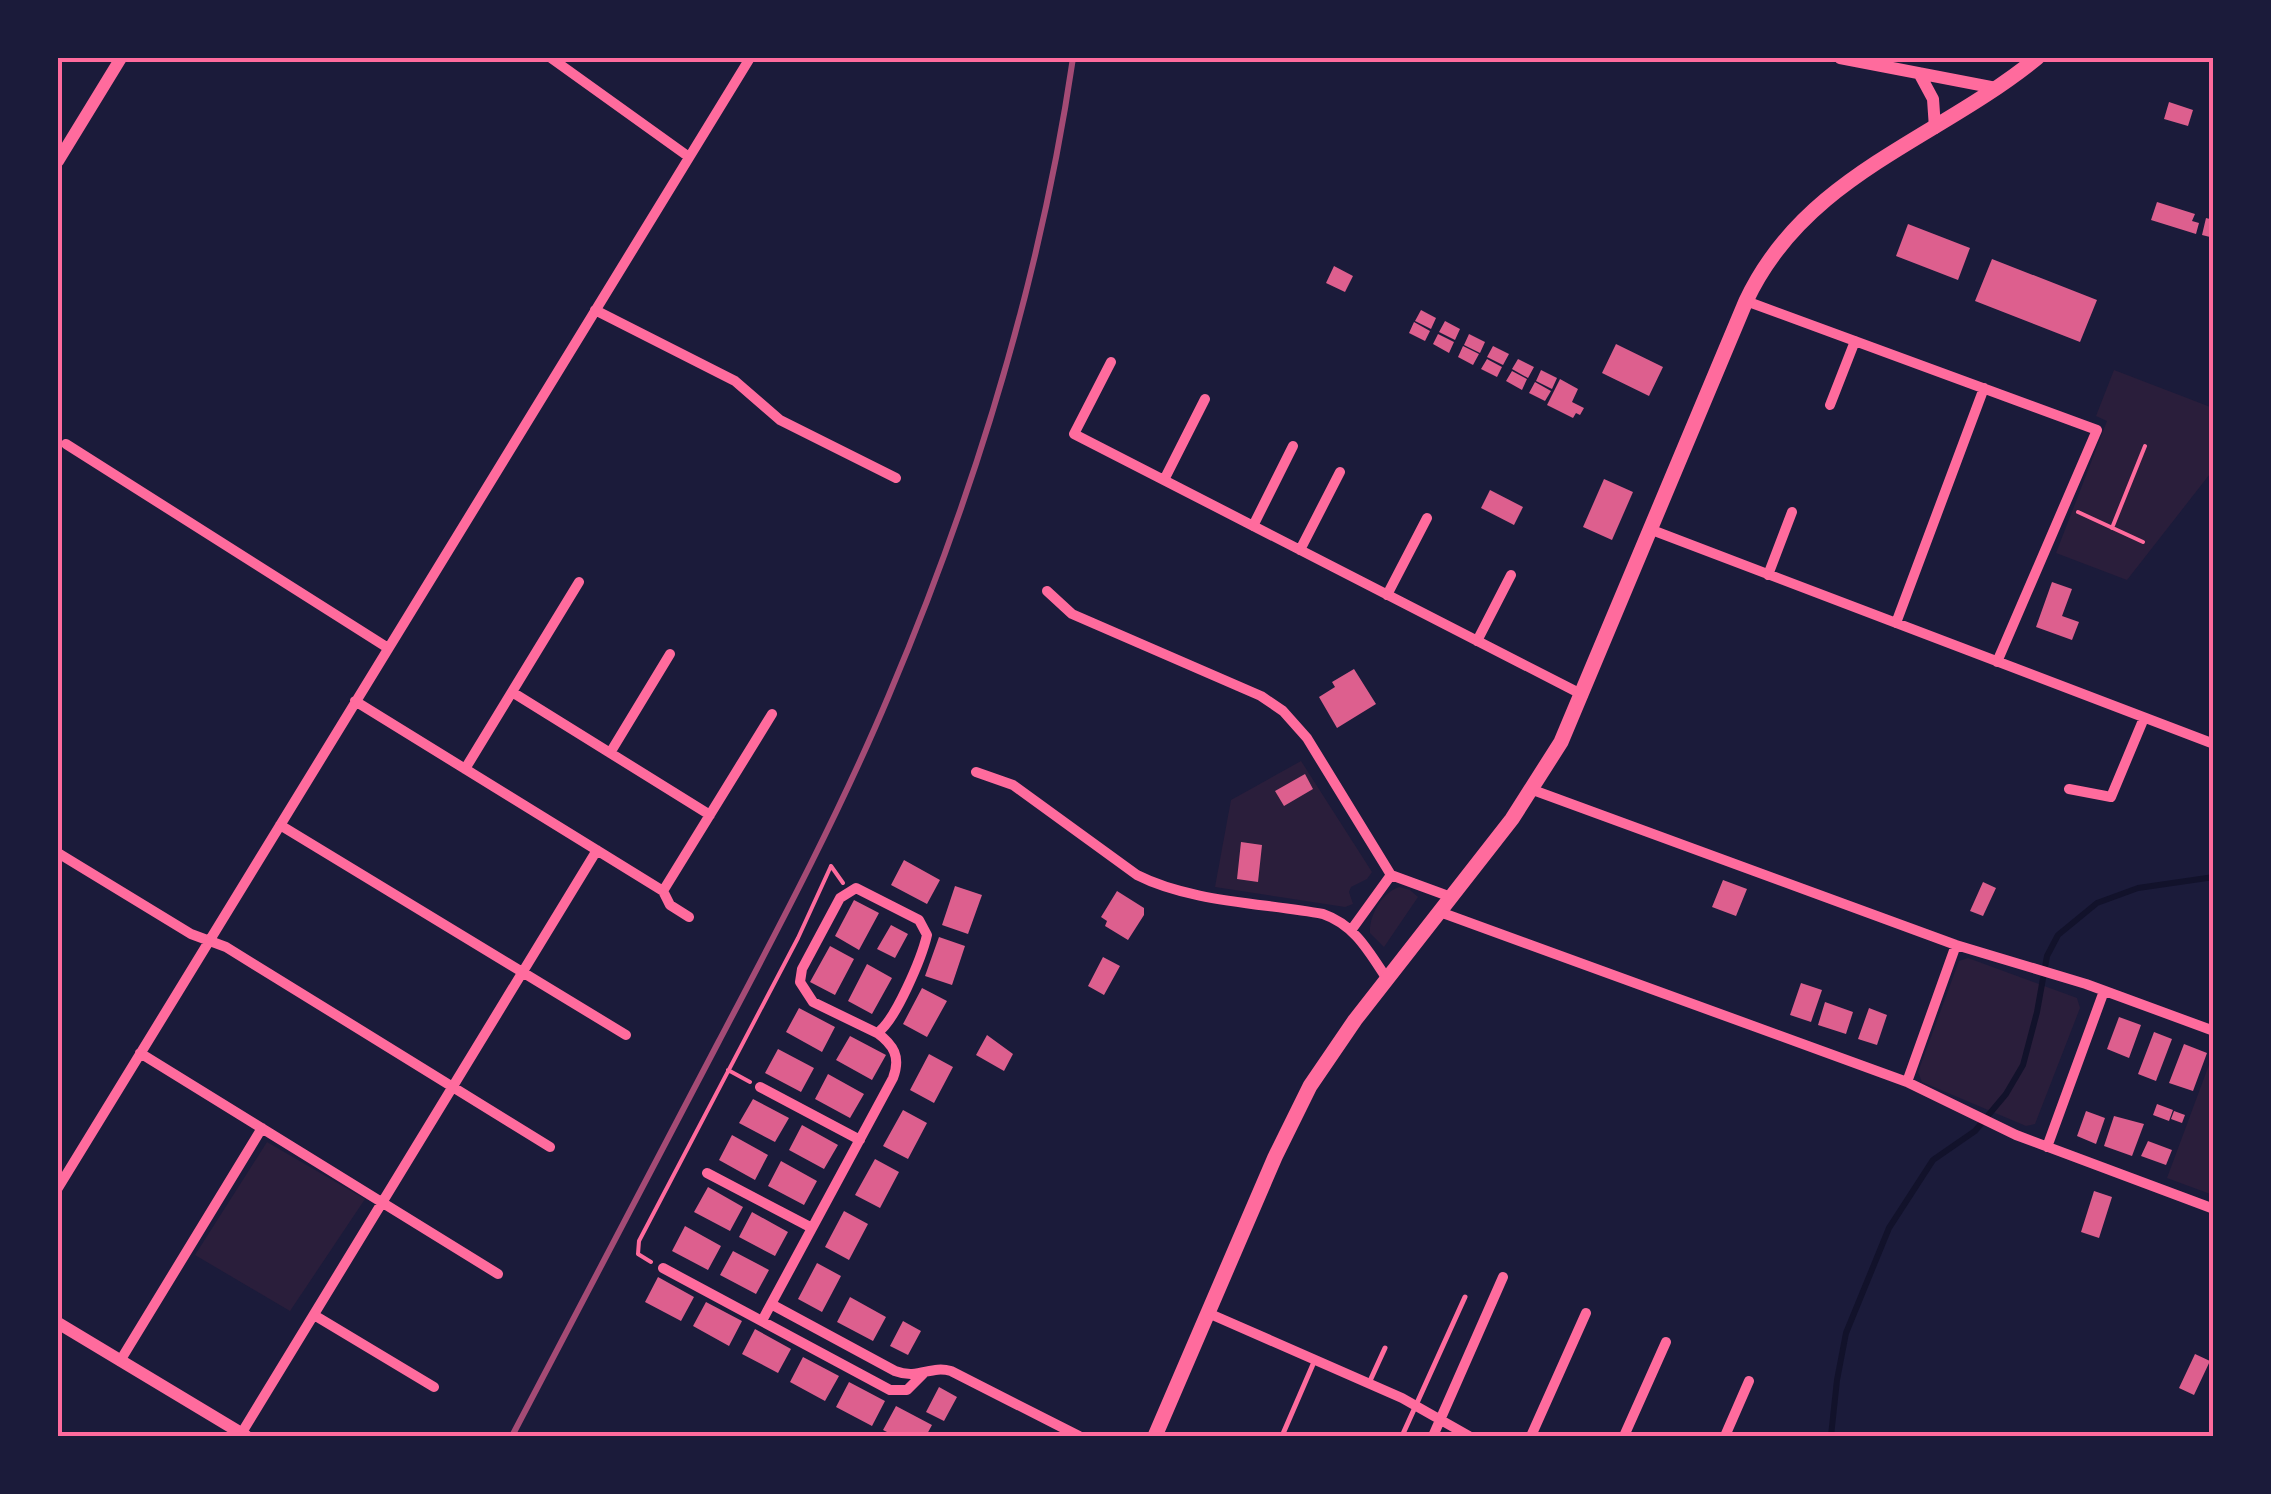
<svg xmlns="http://www.w3.org/2000/svg" width="2271" height="1494" font-family="Manrope,sans-serif">
  <style>
    .green { fill: #2a1e3b }
    .lines { fill: none; stroke-linecap: round; stroke-linejoin: round }
    .stream { stroke: #12122b; stroke-width: 6 }
    .building { fill: #dd5f8e }
    .path { stroke: #ff6b9d; stroke-width: 4 }
    .service { stroke: #ff6b9d; stroke-width: 5 }
    .minor { stroke: #ff6b9d; stroke-width: 10 }
    .tertiary { stroke: #ff6b9d; stroke-width: 12 }
    .primary { stroke: #ff6b9d; stroke-width: 15 }
    .rail { stroke: #a44b75; stroke-width: 6 }
    .neatline { fill: none; stroke: #ff6b9d; stroke-width: 4 }
  </style>
  <rect width="100%" height="100%" fill="#1b1b3a"/>
  <path class="green" d="M 2114,370 L 2213,408 L 2213,470 L 2127,580 L 2056,553 L 2107,421 L 2096,416 Z
    M 1301,761 L 1372,872 L 1367,879 L 1351,887 L 1349,892 L 1353,904 L 1345,907 L 1215,887 L 1231,800 Z
    M 1399,887 L 1410,890 L 1418,897 L 1384,947 L 1370,933 C 1369,915 1382,893 1399,887 Z
    M 1968,958 L 2077,998 L 2080,1008 L 2035,1124 L 2026,1126 L 1922,1082 L 1918,1072 L 1959,961 Z
    M 2213,1054 L 2213,1195 L 2167,1178 Z
    M 267,1142 L 365,1199 L 290,1311 L 195,1255 Z"/>
  <g class="lines">
    <path class="stream" d="M 1831,1436 L 1837,1380 L 1846,1333 L 1889,1228 L 1933,1160 L 1975,1131 L 2006,1094 L 2023,1065 L 2037,1012 L 2047,956 L 2058,935 L 2097,903 L 2138,888 L 2214,877"/>
  </g>
  <path class="building" d="M 2169,102 L 2193,110 L 2188,126 L 2164,119 Z
    M 2157,202 L 2195,214 L 2192,221 L 2199,223 L 2196,234 L 2151,220 Z
    M 2206,218 L 2214,220 L 2214,238 L 2202,235 Z
    M 1908,224 L 1970,248 L 1958,280 L 1896,256 Z
    M 1992,259 L 2097,300 L 2080,342 L 1975,301 Z
    M 1334,266 L 1353,276 L 1345,292 L 1326,283 Z
    M 1421,310 L 1436,318 L 1431,329 L 1415,321 Z
    M 1445,321 L 1460,329 L 1455,340 L 1439,332 Z
    M 1414,322 L 1430,331 L 1425,341 L 1409,333 Z
    M 1438,334 L 1454,342 L 1449,353 L 1433,344 Z
    M 1469,334 L 1485,342 L 1480,353 L 1464,345 Z
    M 1616,344 L 1663,367 L 1649,396 L 1602,373 Z
    M 1463,346 L 1479,354 L 1473,365 L 1458,357 Z
    M 1493,346 L 1509,354 L 1503,365 L 1487,357 Z
    M 1487,359 L 1502,367 L 1497,377 L 1481,369 Z
    M 1518,359 L 1534,367 L 1528,378 L 1512,369 Z
    M 1541,370 L 1557,378 L 1552,389 L 1536,381 Z
    M 1512,371 L 1527,379 L 1522,390 L 1506,381 Z
    M 1560,379 L 1578,389 L 1572,402 L 1584,408 L 1580,415 L 1576,413 L 1573,418 L 1547,405 Z
    M 1535,382 L 1551,391 L 1545,401 L 1529,393 Z
    M 1604,479 L 1633,492 L 1612,540 L 1583,527 Z
    M 1490,490 L 1523,507 L 1514,525 L 1481,508 Z
    M 2052,582 L 2072,589 L 2062,616 L 2079,622 L 2072,640 L 2036,627 Z
    M 1354,669 L 1376,704 L 1337,728 L 1319,697 L 1335,687 L 1332,682 Z
    M 1305,774 L 1313,789 L 1284,806 L 1275,791 Z
    M 1241,842 L 1262,845 L 1258,882 L 1237,879 Z
    M 904,860 L 940,880 L 927,904 L 891,885 Z
    M 1723,880 L 1747,889 L 1736,916 L 1712,907 Z
    M 1983,882 L 1996,888 L 1983,916 L 1970,911 Z
    M 955,886 L 982,895 L 968,934 L 942,925 Z
    M 1117,891 L 1144,908 L 1144,915 L 1128,940 L 1105,926 L 1107,921 L 1101,917 Z
    M 854,900 L 879,913 L 859,950 L 835,936 Z
    M 891,925 L 908,934 L 895,958 L 877,949 Z
    M 939,937 L 965,946 L 952,985 L 925,976 Z
    M 830,946 L 854,959 L 835,995 L 810,982 Z
    M 1103,957 L 1120,966 L 1104,995 L 1088,986 Z
    M 867,964 L 892,978 L 872,1014 L 848,1001 Z
    M 1801,983 L 1822,990 L 1811,1022 L 1790,1015 Z
    M 922,988 L 947,1001 L 927,1037 L 903,1024 Z
    M 1825,1002 L 1853,1012 L 1846,1034 L 1818,1025 Z
    M 799,1008 L 835,1027 L 822,1052 L 786,1032 Z
    M 1869,1008 L 1887,1015 L 1877,1045 L 1858,1039 Z
    M 2119,1017 L 2141,1025 L 2129,1058 L 2107,1049 Z
    M 2154,1032 L 2172,1039 L 2156,1081 L 2138,1074 Z
    M 987,1035 L 1013,1054 L 1004,1071 L 976,1055 Z
    M 850,1036 L 886,1055 L 872,1080 L 836,1060 Z
    M 2184,1044 L 2207,1053 L 2193,1091 L 2169,1083 Z
    M 778,1049 L 814,1068 L 801,1092 L 765,1073 Z
    M 929,1054 L 953,1067 L 934,1103 L 910,1090 Z
    M 828,1074 L 864,1094 L 850,1118 L 815,1099 Z
    M 753,1099 L 789,1118 L 775,1142 L 739,1123 Z
    M 2157,1104 L 2173,1110 L 2169,1121 L 2153,1115 Z
    M 903,1110 L 927,1123 L 908,1159 L 883,1146 Z
    M 2086,1111 L 2105,1118 L 2096,1144 L 2077,1136 Z
    M 2174,1111 L 2185,1115 L 2182,1123 L 2171,1119 Z
    M 2114,1116 L 2144,1124 L 2132,1156 L 2104,1146 Z
    M 802,1125 L 838,1145 L 824,1169 L 789,1150 Z
    M 732,1135 L 768,1155 L 755,1180 L 719,1160 Z
    M 2148,1141 L 2172,1150 L 2166,1165 L 2141,1156 Z
    M 875,1159 L 899,1172 L 880,1208 L 855,1195 Z
    M 781,1161 L 817,1181 L 804,1205 L 768,1186 Z
    M 708,1187 L 743,1207 L 730,1231 L 694,1212 Z
    M 2094,1191 L 2112,1197 L 2099,1238 L 2081,1232 Z
    M 844,1211 L 868,1224 L 849,1260 L 825,1247 Z
    M 752,1212 L 788,1232 L 775,1256 L 739,1237 Z
    M 685,1226 L 721,1246 L 708,1270 L 672,1251 Z
    M 733,1251 L 769,1270 L 756,1294 L 720,1275 Z
    M 817,1263 L 841,1276 L 822,1312 L 798,1299 Z
    M 658,1277 L 694,1297 L 681,1321 L 645,1302 Z
    M 850,1297 L 886,1317 L 873,1341 L 837,1322 Z
    M 706,1302 L 742,1321 L 729,1346 L 693,1326 Z
    M 903,1321 L 921,1331 L 908,1355 L 890,1346 Z
    M 755,1329 L 791,1349 L 778,1373 L 742,1354 Z
    M 2195,1354 L 2210,1361 L 2194,1395 L 2179,1388 Z
    M 803,1357 L 839,1376 L 825,1401 L 790,1382 Z
    M 849,1382 L 885,1401 L 872,1426 L 836,1407 Z
    M 939,1387 L 957,1397 L 944,1421 L 926,1412 Z
    M 896,1406 L 932,1425 L 926,1436 L 895,1436 L 883,1430 Z"/>
  <g class="lines">
    <path class="path" d="M 2078,512 L 2143,542
      M 2112,528 L 2145,446
      M 831,866 L 843,883
      M 728,1070 L 750,1082
      M 651,1262 L 638,1254 L 639,1241 L 798,938 L 831,866"/>
    <path class="service" d="M 1369,1383 L 1385,1348
      M 1282,1436 L 1314,1362
      M 1402,1436 L 1465,1297"/>
    <path class="minor" d="M 551,58 L 689,157
      M 1746,301 L 2097,430 L 1997,662
      M 595,310 L 735,381 L 780,420 L 896,478
      M 1111,362 L 1074,434 L 1583,695
      M 1830,405 L 1855,341
      M 66,444 L 388,648
      M 1164,480 L 1205,399
      M 1253,526 L 1293,446
      M 1652,530 L 2214,744
      M 1300,550 L 1340,472
      M 1768,575 L 1792,512
      M 1047,591 L 1072,614 L 1261,696 L 1283,711 L 1307,738 L 1391,875 L 1451,897
      M 1387,595 L 1427,518
      M 1896,623 L 1984,388
      M 1477,641 L 1511,575
      M 512,692 L 710,815
      M 355,701 L 663,891 L 670,905 L 689,917
      M 610,753 L 670,654
      M 465,769 L 579,582
      M 976,772 L 1013,785 L 1137,875 C 1190,902 1263,903 1323,914 C 1355,925 1369,952 1387,979
      M 2069,789 L 2111,797 L 2144,718
      M 1533,790 L 1956,945 L 2086,984 L 2214,1031
      M 280,825 L 626,1035
      M 58,853 L 191,934 L 226,947 L 550,1147
      M 856,888 L 919,920 L 927,935 C 922,957 895,1022 877,1033 L 813,1002 L 800,982 L 802,969 L 840,898 Z
      M 663,891 L 772,714
      M 1440,912 L 1907,1082 L 2016,1135 L 2214,1209
      M 1352,929 L 1391,875
      M 140,1053 L 498,1274
      M 1907,1082 L 1956,945
      M 760,1087 L 860,1140
      M 2047,1147 L 2104,991
      M 707,1173 L 812,1228
      M 58,1188 L 750,58
      M 663,1268 L 890,1390 L 907,1390 L 923,1374
      M 771,1304 L 895,1371 C 919,1380 930,1365 951,1371 L 1079,1436
      M 1208,1313 L 1402,1398 L 1469,1436
      M 314,1315 L 434,1387
      M 763,1319 L 893,1078 C 901,1057 894,1045 876,1032
      M 120,1361 L 262,1128
      M 241,1434 L 597,850
      M 1433,1436 L 1503,1277
      M 1531,1436 L 1586,1313
      M 1624,1436 L 1666,1342
      M 1725,1436 L 1749,1381"/>
    <path class="tertiary" d="M 1840,58 L 1996,88
      M 1919,73 L 1933,99 L 1935,128
      M 58,161 L 121,58
      M 58,1323 L 246,1436"/>
    <path class="primary" d="M 1155,1436 L 1275,1157 L 1310,1086 L 1355,1020 L 1512,819 L 1561,742 L 1746,301 C 1805,175 1935,141 2037,58"/>
    <path class="rail" d="M 512,1436 C 581,1305 650,1173 719,1041 C 779,927 839,814 889,695 C 975,492 1041,276 1073,58"/>
  </g>
  <rect width="2271" height="1494" fill="none" stroke="#1b1b3a" stroke-width="120"/>
  <rect x="60" y="60" width="2151" height="1374" class="neatline"/>
</svg>
